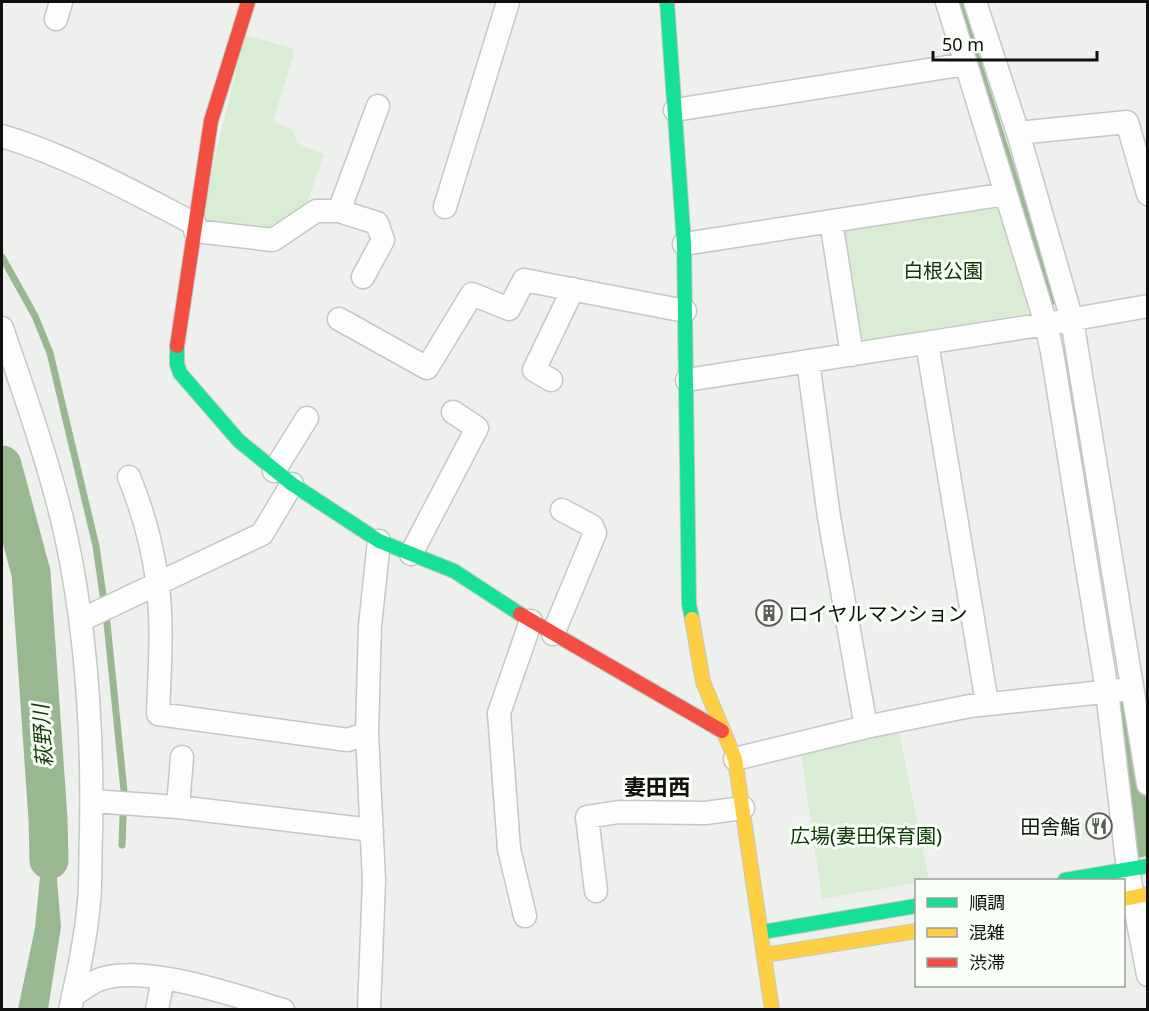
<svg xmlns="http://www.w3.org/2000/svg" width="1149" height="1011" font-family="'Noto Sans','Noto Sans JP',sans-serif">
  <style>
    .green { fill: #d9edd4 }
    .water { fill: #99b791 }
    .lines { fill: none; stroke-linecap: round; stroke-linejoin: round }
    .stream { stroke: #99b791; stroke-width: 7 }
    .river { stroke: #99b791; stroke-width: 39 }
    .street-casing { stroke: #c5c7c5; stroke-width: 25 }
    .fast-casing { stroke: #c5c7c5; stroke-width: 16 }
    .slow-casing { stroke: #c5c7c5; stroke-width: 16 }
    .jam-casing { stroke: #c5c7c5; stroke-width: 16 }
    .street { stroke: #fcfdfc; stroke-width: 22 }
    .fast { stroke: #16e098; stroke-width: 14 }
    .slow { stroke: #ffcf43; stroke-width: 14 }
    .jam { stroke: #f24e42; stroke-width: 14 }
    .labels { text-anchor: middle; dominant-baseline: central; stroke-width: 6; stroke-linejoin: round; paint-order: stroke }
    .park-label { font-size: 20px; fill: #0d3700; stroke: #fafef8 }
    .poi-label { font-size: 20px; fill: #0f100e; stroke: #fafef8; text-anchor: start }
    .water-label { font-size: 21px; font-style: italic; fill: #123b03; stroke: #fafef8 }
    .quarter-label { font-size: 22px; font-weight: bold; fill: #0f100e; stroke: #fafef8 }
  </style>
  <rect width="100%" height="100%" fill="#edf0ec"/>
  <path class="green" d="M 245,35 L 292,48 L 294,53 L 273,122 L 293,130 L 297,143 L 324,154 L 303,215 L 272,236 L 198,226 Z
    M 994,204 L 999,208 L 1029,307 L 1025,314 L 865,340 L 857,335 L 841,237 L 847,228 Z
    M 899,732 L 929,880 L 916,880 L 916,883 L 822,899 L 801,753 Z"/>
  <path class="water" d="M 49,785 L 61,927 L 48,1009 L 18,1009 L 35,928 Z"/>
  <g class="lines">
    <path class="stream" d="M 959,2 L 1053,301
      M 2,257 L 35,316 L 50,353 L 96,546 L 107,623 L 124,791 L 122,845"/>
    <path class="river" d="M 2,465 L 31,573 L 48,819 L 49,860
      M 1119,714 L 1139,838"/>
    <g class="street-casing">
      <path id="street" d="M 947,2 L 1046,324 L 1052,352 L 1107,691 L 1128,870 L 1148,975
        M 975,2 L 1018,133 L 1072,320 L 1148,784
        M 56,19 L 61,2
        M 675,110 L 966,64
        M 1018,133 L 1127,122 L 1148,194
        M 2,136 C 69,156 133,192 195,224
        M 445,207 L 508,2
        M 339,211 L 378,106
        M 831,221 L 852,355
        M 195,231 L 273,240 L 316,211 L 339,211 L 377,223 L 383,240 L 363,277
        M 684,244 L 1006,194
        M 339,319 L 427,368 L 472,294 L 509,309 L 524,280 L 685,311
        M 2,328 C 25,396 50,465 66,536 C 87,634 93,735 91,834 C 90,857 91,880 89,902 C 86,938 78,974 70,1010
        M 927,343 L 987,703
        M 808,361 L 829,517 L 866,727
        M 551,380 L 534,370 L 573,289
        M 687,380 L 1046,324 L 1148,306
        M 274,471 L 307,418
        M 129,477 C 146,518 158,567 160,612 C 162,645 159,680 158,714 L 348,740 L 367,733
        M 411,554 L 477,428 L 453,412
        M 81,620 L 262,534 L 292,484
        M 553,634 L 595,533 L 592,526 L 562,510
        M 735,759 L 866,727 L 970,706 L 1122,690
        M 92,801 L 178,807 L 372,830
        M 178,807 L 182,757
        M 596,891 L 587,817 L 619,812 L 705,813 L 743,808
        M 525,916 L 509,849 L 499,713 L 531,621
        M 73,995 C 82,990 91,982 101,979 C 147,964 236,996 283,1010
        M 157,1010 L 163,978
        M 369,1010 L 374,881 L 367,733 L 370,626 L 379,541"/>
    </g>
    <g class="fast-casing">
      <path id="fast" d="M 667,2 L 684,244 L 689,604 L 692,619
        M 177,346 L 177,364 L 180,373 L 239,441 L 292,484 L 379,541 L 454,571 L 520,614
        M 1065,880 L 1148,866
        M 762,932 L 916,906"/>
    </g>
    <g class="slow-casing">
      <path id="slow" d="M 692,619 L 703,682 L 735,759 L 772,1010
        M 1124,899 L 1148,894
        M 765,955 L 916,931"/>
    </g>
    <g class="jam-casing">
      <path id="jam" d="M 177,346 L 211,121 L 248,2
        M 520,614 L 722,731"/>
    </g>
    <use href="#street" class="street"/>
    <use href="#fast" class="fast"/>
    <use href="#slow" class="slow"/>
    <use href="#jam" class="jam"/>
  </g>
  <defs>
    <g id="building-ring" transform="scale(1.35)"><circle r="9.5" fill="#fafef8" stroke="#5d5e5c" stroke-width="1.5"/><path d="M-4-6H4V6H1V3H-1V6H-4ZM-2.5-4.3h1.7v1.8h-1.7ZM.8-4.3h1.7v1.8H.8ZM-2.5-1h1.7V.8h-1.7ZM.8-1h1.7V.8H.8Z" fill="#5d5e5c"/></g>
    <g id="restaurant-ring" transform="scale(1.35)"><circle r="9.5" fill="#fafef8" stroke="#5d5e5c" stroke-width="1.5"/><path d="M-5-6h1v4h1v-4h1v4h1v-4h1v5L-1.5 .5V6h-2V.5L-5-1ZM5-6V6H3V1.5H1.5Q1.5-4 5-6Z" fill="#5d5e5c"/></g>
  </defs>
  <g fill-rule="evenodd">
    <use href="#building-ring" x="769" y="613"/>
    <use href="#restaurant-ring" x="1099" y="826"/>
  </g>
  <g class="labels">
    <g class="park-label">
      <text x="943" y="270">白根公園</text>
      <text x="866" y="835">広場(妻田保育園)</text>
    </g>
    <g class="poi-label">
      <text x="788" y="613">ロイヤルマンション</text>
      <text x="1080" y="826" text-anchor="end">田舎鮨</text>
    </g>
    <g class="water-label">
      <text transform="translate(42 736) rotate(-94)">萩野川</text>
    </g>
    <g class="quarter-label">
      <text x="657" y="786">妻田西</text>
    </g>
  </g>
  <rect width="1149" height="1011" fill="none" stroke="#0f100e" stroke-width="6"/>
  <rect x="915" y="879" width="210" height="108" fill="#fafef8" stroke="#9c9f9a" stroke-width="1.5"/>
  <rect x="927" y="898" width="30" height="9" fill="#16e098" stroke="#9c9f9a" stroke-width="1.5"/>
  <text x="969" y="909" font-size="18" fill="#0f100e">順調</text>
  <rect x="927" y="928" width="30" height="9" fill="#ffcf43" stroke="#9c9f9a" stroke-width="1.5"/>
  <text x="969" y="939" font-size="18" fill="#0f100e">混雑</text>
  <rect x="927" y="958" width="30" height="9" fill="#f24e42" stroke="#9c9f9a" stroke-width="1.5"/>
  <text x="969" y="969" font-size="18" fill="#0f100e">渋滞</text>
  <path d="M933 51v9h164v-9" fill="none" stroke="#0f100e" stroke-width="3"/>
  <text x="942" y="51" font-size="18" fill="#0f100e" stroke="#fafef8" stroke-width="4.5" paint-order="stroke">50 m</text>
</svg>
